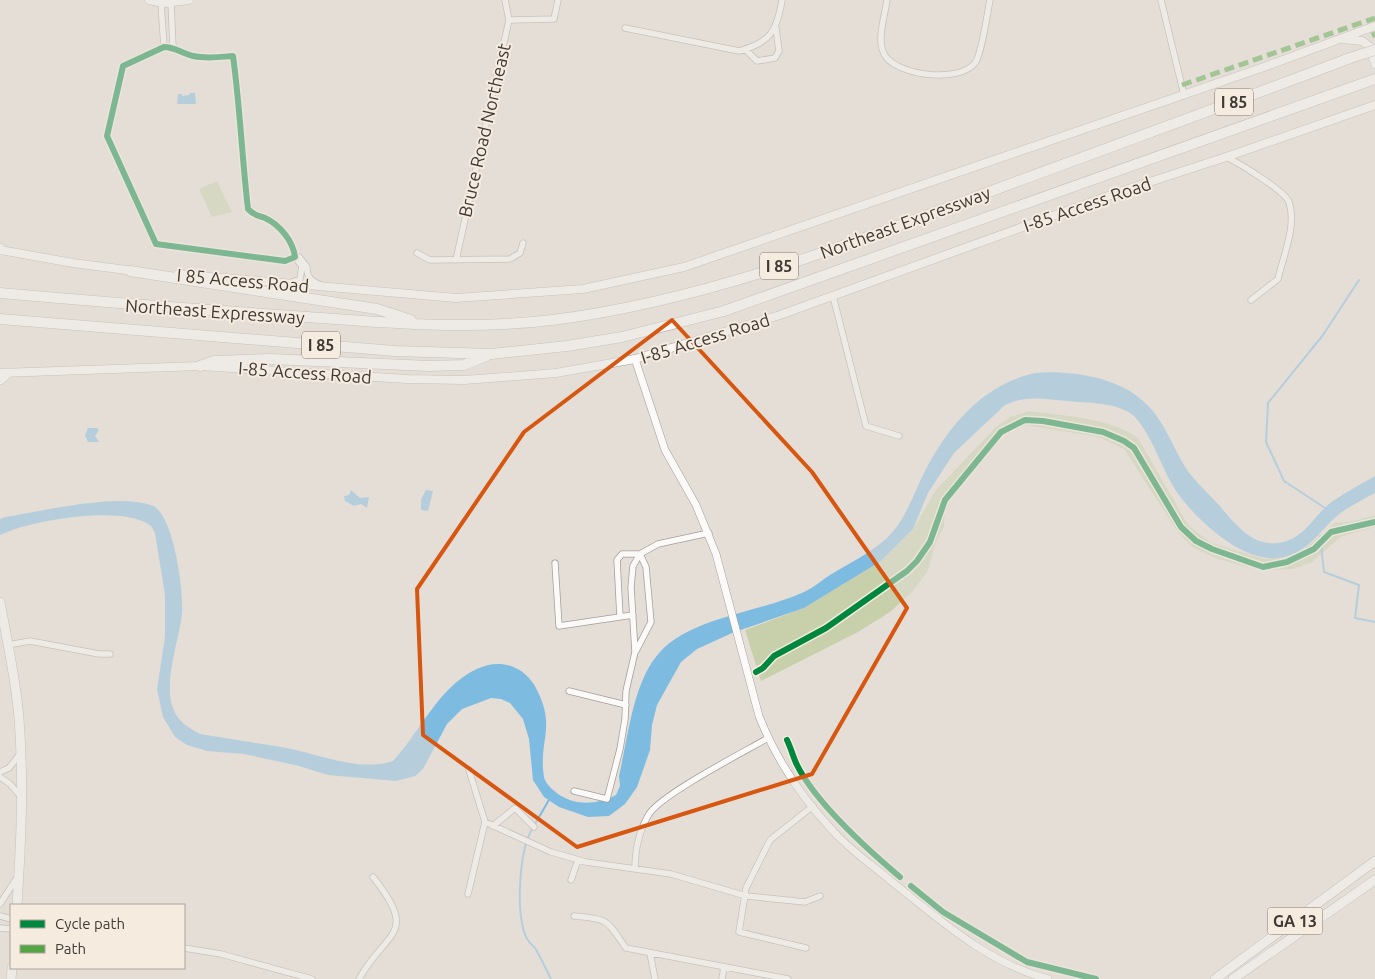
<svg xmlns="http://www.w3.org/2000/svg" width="1375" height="979" font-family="Ubuntu,sans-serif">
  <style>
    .green { fill: #c7d0aa }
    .water { fill: #7ebbe1 }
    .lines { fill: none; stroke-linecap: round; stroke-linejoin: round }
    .stream { stroke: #7ebbe1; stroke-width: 2 }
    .minor-casing { stroke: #a39e99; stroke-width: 7 }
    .tertiary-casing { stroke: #a39e99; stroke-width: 8 }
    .secondary-casing { stroke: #a39e99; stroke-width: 9 }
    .primary-casing { stroke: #a39e99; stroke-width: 10 }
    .motorway-casing { stroke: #a39e99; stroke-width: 11 }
    .minor { stroke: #fbfaf9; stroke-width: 5.5 }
    .tertiary { stroke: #fbfaf9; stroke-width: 7 }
    .secondary { stroke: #fbfaf9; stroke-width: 8 }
    .primary { stroke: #fbfaf9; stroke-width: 9 }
    .motorway { stroke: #fbfaf9; stroke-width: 10 }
    .motorway-bridge-casing { stroke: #a39e99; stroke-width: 11; stroke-linecap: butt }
    .motorway-bridge { stroke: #fbfaf9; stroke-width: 10 }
    .quiet { stroke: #54a644; stroke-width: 5; stroke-dasharray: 10 5; stroke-linecap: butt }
    .cycleway-casing { stroke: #f6ebdf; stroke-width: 9 }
    .cycleway { stroke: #00873e; stroke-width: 6 }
    .marked { fill: none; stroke: #d75610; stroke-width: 4; stroke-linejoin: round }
    .labels { text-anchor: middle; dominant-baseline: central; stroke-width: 4; stroke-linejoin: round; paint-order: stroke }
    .shield { fill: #f6ebdf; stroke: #766f69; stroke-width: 1 }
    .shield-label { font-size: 16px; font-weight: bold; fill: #3f3a36 }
    .street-label { font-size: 18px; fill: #3f3a36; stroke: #f6ebdf }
  </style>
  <rect width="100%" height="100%" fill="#e4ded7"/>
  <path class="green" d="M 217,181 L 232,212 L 212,217 L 199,189 Z
    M 1029,411 C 1063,416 1109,417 1138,438 L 1188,525 L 1211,543 L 1265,559 L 1287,556 L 1304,549 L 1335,523 L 1354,521 L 1375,515 L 1375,527 L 1342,536 L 1312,562 L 1293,569 L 1265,570 L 1243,566 L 1218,559 L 1192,547 L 1178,532 L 1124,449 L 1099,437 L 1026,425 L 1005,433 L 949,494 L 945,507 L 944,526 L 935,544 L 928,571 L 912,592 L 890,612 L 858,632 L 761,681 L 745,630 L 804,608 L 881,561 L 913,529 L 936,490 L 996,427 L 1010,417 Z"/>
  <path class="water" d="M 190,93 L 195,93 L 196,104 L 177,104 L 178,94 L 182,94 L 182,96 L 189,95 Z
    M 1035,373 C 1070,370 1117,377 1143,401 C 1163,418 1171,443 1184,465 C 1193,480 1207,492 1219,505 C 1237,526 1255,551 1287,541 C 1307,534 1316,513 1333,501 C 1346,492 1361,484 1375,476 L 1375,493 C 1364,499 1352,505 1342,512 C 1321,527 1312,551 1283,557 C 1244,567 1188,514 1170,481 C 1161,464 1146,423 1130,413 C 1113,402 1087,403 1068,401 C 1045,399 1026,395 1005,405 L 954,453 L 928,493 L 913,529 L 881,561 L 804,608 L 732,633 L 697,649 L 681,662 L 657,705 L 652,725 L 650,750 L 637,787 L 625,804 L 609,816 L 588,817 L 559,807 L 544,797 L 533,780 L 529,739 L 523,719 L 510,703 L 501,699 L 491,698 L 462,709 L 447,724 L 423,769 L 415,776 L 396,781 L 328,775 L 299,766 L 244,754 L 207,751 L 187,745 L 175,737 L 163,717 L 157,689 L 165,637 L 165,595 L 155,533 L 151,526 C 124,504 30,520 0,535 L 0,519 L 5,517 C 44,511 115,493 151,505 C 174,512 184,593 182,614 C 179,641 163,682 173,708 C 177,721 189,728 200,734 C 229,739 258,743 287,748 C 321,755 360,772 393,761 C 416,736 432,702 458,681 C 473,669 491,660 511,666 C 522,670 530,677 536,688 C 557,728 538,740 544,777 C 545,782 549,786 553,790 C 571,806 595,806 616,795 L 620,786 L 619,776 C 628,738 633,681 660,652 C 693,616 765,612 808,590 C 816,586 823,579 830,575 C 850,563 870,553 887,538 C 905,521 913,495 924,473 C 947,427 983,384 1035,373 Z
    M 88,428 L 97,428 L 99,430 L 95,436 L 99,442 L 88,442 L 85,435 Z
    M 351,490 L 360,498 L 369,497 L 367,508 L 361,504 L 354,506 L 345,501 L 344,496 L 349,495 Z
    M 426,490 L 433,491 L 428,511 L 421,510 L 421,499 Z"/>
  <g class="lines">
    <path class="stream" d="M 1325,508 L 1284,481 L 1266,442 L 1268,403 L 1323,335 L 1359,280
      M 1320,536 L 1324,572 L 1359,585 L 1355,618 L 1375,622
      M 535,824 L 550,798
      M 532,829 C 519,852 515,914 527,939 C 529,942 532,945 535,948 C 541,958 546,969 551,979"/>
    <g class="minor-casing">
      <path id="minor" d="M 887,0 C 885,16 875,43 886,57 C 901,76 959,83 975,63 C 982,54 987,14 990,0
        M 1161,0 L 1184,95
        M 171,2 L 173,47
        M 161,3 L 164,47
        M 509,20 L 554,19 L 558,0
        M 625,28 L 739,51 C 770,43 777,31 782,0
        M 164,47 C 175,47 183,54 193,56 C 207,59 219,57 233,56 C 240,107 242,158 248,209 C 254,216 258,215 265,218 C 280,225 293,241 295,257 L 285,261 L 156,244 L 107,136 L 123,66 Z
        M 745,49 L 757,61 L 775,58 L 779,51 L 776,28
        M 1226,157 C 1239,163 1285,191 1289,202 C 1297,225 1283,257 1278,279 L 1251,300
        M 417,253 L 430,260 L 510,259 L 520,253 L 523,243
        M 456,260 L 509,20 L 505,0
        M 290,283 L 300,279 L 302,266 L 295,257 L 299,257 L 307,267 C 306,277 312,281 321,285
        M 833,296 L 866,426 L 899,436
        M 555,563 L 559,626 L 633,615
        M 620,617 L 617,560 L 622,554 L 640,554 L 646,567 L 651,622 L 636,651
        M 8,645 L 30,641 L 99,654 L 110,654
        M 569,691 L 626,705
        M 469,770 L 485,822 L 551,852 L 586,862 L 671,874 L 746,896 L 805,902 L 820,896
        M 0,772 L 9,768 L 20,754
        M 0,777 L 10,784 L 22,798
        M 574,791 L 607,799 L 620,749 L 625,719 L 626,691 L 635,652 L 631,587 L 633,566 L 640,554 L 658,544 L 709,533
        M 493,826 L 515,808 L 534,827
        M 635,869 C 635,849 639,831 649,814 C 662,794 744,752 768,738
        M 571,880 L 578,860
        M 468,894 L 485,822
        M 0,904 L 18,876
        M 0,916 L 11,919
        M 574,916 C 610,919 606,920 626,948 L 788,979
        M 0,928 L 11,929
        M 184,948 L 221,954 L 312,979
        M 806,948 L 739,932 L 746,888 L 770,840 L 813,806
        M 650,953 L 655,979
        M 359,979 C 386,930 420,936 373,877
        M 722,979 L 724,967"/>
    </g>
    <g class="tertiary-casing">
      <path id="tertiary" d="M 635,359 L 665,450 L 696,505 L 716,554 L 759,716 C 776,759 802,798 833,831 C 850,850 872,865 891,881 C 939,919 987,963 1048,979"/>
    </g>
    <g class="secondary-casing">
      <path id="secondary" d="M 149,0 L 164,3 L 189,0
        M 1343,39 L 1362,41 L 1369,46
        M 1370,47 L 1375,64
        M 0,250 L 73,263 L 134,271
        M 178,274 L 456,298 L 583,289 L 684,267 L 1261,68 L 1375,26
        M 0,373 L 200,366 L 407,379 L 464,380 L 556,373 L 635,359 L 780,315 L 1119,192 L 1226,157 L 1375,105"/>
    </g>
    <g class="primary-casing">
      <path id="primary" d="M 0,248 L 1,250
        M 0,380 L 8,373
        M 0,602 C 7,641 16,679 19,719 C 24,781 21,843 17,905
        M 11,979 L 12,968
        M 1215,979 L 1375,861
        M 1233,979 L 1375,880"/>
    </g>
    <g class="motorway-casing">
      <path id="motorway" d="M 130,271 L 377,309 L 411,320
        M 0,293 C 102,302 205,310 308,317 C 389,323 471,330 552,320 C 703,301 847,245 989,192 C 1109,147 1230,104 1350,58
        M 0,319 L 395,351 L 491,354 L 567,346 L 622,337 L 724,311 L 1375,79
        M 200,366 L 214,361 L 271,359 L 429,366 L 464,365 L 486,356"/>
    </g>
    <use href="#minor" class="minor"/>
    <use href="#tertiary" class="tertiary"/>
    <use href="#secondary" class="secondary"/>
    <use href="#primary" class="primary"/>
    <use href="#motorway" class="motorway"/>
    <g class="motorway-bridge-casing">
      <path id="motorway-bridge" d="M 1350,58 L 1375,50"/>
    </g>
    <use href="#motorway-bridge" class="motorway-bridge"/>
    <path class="quiet" d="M 1373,32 L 1375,37
      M 1182,85 L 1375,18"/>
    <g class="cycleway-casing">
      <path id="cycleway" d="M 164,47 C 175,47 183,54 193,56 C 207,59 219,57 233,56 C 240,107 242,158 248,209 C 254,216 258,215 265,218 C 280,225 293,241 295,257 L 285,261 L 156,244 L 107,136 L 123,66 Z
        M 756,672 L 763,668 L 774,656 L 826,628 L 907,571 L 917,561 L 930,542 L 945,500 L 1001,432 L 1025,420 L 1043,421 L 1103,432 L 1124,441 L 1134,448 L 1181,527 L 1196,541 L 1212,549 L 1263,567 L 1287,562 L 1314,549 L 1331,532 L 1375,522
        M 787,740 C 791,748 793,757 797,765 C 816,803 867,849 900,877
        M 911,886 L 943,912 L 1027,962 L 1096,979"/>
    </g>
    <use href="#cycleway" class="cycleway"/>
  </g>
  <path d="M0 0H1375V979H0ZM 672,320 L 812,472 L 907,608 L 812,774 L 577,847 L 423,735 L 417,589 L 524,432 Z" fill="#e4ded7" fill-opacity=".55" fill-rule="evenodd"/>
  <path class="marked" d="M 672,320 L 812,472 L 907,608 L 812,774 L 577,847 L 423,735 L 417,589 L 524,432 Z"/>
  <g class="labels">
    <g class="shield">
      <rect x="1215" y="88.5" width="38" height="27" rx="4"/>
      <rect x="760" y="252.5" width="38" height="27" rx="4"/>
      <rect x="302" y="331.5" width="38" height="27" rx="4"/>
      <rect x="1267.5" y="907.5" width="55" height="27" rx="4"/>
    </g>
    <g class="shield-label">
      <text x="1234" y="102">I 85</text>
      <text x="779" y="266">I 85</text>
      <text x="321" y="345">I 85</text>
      <text x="1295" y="921">GA 13</text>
    </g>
    <g class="street-label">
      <text transform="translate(484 130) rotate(-77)">Bruce Road Northeast</text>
      <text transform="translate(1087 204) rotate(-19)">I-85 Access Road</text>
      <text transform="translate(905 222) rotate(-20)">Northeast Expressway</text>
      <text transform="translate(243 280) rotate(5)">I 85 Access Road</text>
      <text transform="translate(215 311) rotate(4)">Northeast Expressway</text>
      <text transform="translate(705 338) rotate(-17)">I-85 Access Road</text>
      <text transform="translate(305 372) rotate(4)">I-85 Access Road</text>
    </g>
  </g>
  <rect x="10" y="904" width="175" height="65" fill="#f6ebdf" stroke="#ada49b"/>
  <rect x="20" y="920" width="25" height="8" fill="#00873e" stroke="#ada49b"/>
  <text x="55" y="929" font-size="15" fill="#3f3a36">Cycle path</text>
  <rect x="20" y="945" width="25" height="8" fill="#54a644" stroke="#ada49b"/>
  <text x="55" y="954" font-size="15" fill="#3f3a36">Path</text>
</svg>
